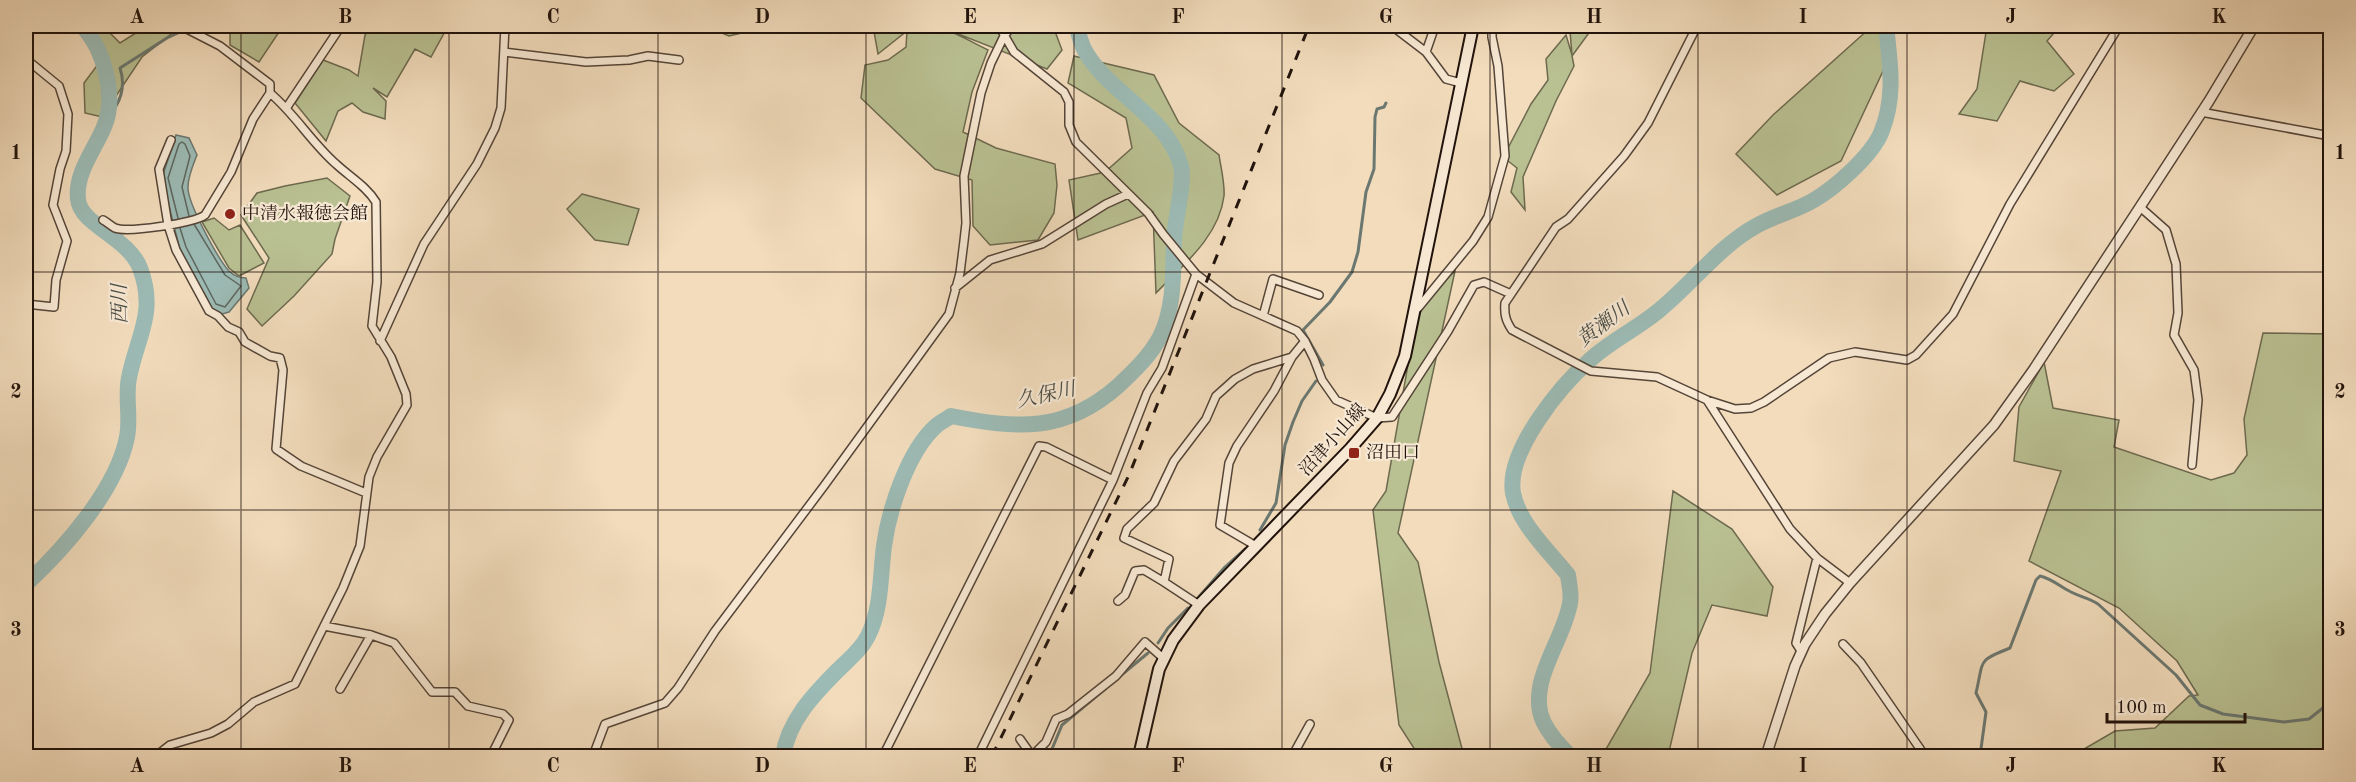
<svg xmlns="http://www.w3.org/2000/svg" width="2356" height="782" font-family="'Old Standard TT','Noto Serif JP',serif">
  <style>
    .green { fill: #b9c092; stroke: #6d6a4f; stroke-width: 1.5 }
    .water { fill: #9cbbb5; stroke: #6b7871; stroke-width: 1.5 }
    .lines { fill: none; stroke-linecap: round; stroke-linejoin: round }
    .shore { stroke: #5e6760; stroke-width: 1.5 }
    .stream { stroke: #6b7871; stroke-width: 3 }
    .river { stroke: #9cbbb5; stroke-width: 16 }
    .minor-casing { stroke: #554538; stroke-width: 10 }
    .tertiary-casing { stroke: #554538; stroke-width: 12 }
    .secondary-casing { stroke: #21130c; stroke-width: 14 }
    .minor { stroke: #f7e8d3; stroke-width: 7 }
    .tertiary { stroke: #f7e8d3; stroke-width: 9 }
    .secondary { stroke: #f7e8d3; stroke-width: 10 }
    .rail { stroke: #21130c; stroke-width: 3; stroke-dasharray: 10 10; stroke-linecap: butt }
    .grid { fill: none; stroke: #21130c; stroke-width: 1.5; stroke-opacity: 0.55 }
    .poi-dot { fill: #8f2418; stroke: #f7e8d3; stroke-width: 2 }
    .labels { text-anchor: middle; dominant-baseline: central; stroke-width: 4.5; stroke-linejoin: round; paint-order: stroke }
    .poi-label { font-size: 18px; fill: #21130c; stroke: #f7e8d3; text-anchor: start }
    .street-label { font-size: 18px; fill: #21130c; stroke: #f7e8d3 }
    .water-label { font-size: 20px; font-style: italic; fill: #4c4e47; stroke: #f7e8d3 }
    .neatline { fill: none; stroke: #21130c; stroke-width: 2 }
    .grid-label { font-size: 20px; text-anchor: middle; font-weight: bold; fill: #21130c }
  </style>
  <rect width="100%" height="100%" fill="#f2dcbc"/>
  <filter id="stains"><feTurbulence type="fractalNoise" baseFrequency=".00333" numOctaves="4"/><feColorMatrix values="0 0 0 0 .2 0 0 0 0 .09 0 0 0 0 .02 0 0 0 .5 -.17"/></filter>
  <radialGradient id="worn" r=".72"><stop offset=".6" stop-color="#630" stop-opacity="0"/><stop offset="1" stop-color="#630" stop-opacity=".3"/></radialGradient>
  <path class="green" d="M 89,26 L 109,26 L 108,31 L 120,43 L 147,26 L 177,26 L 175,31 L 142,57 L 102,117 L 85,113 L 84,83 L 102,59 Z
    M 236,26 L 283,26 L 259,62 L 230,45 L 230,31 Z
    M 371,26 L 448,26 L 431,57 L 415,49 L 387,97 L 373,88 L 386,101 L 385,119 L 363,112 L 352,103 L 338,111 L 326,141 L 295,103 L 323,60 L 349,70 L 358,76 L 365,35 Z
    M 705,26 L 765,26 L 763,28 L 729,36 Z
    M 873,26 L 911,26 L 909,30 C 935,17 964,39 988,50 L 972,92 L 963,132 L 996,148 L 1055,164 L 1057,185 L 1054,213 L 1038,240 L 990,245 L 973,226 L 972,180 L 935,169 L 861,98 L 865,65 L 888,60 L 906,47 L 907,31 L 878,54 Z
    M 938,26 L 1053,26 L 1062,50 L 1047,69 Z
    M 1575,26 L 1594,26 L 1572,56 L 1574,66 L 1556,101 L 1523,177 L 1525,210 L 1511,192 L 1517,168 L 1508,161 L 1508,148 L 1531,104 L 1548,80 L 1546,59 L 1566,35 L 1572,55 L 1570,31 Z
    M 1870,26 L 1890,26 L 1890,56 L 1841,161 L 1777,195 L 1736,154 L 1773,115 L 1870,28 Z
    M 1987,26 L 2060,26 L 2047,41 L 2074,74 L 2054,91 L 2020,81 L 1997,121 L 1959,114 L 1977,89 Z
    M 1074,56 L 1154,75 L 1179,123 L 1219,155 C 1221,168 1225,184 1224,196 C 1219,237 1182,266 1156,293 L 1153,212 L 1078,240 L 1069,180 L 1105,172 L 1132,148 L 1126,118 L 1068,83 Z
    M 327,178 L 350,196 L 335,239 L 332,254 L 294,296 L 262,326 L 247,309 L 269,258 L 241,215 L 257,193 L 285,186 Z
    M 582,194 L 639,209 L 628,245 L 595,240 L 567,209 Z
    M 214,218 L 229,230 L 240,225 L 264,263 L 239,276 L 229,268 L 202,222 Z
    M 1455,271 L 1398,533 L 1418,562 L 1439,662 L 1464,756 L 1419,756 L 1399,725 L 1373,510 L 1386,491 L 1418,307 Z
    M 2263,333 L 2330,334 L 2330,756 L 2072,756 L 2115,731 L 2155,728 L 2189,696 L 2198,695 L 2177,661 L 2119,608 L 2029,561 L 2061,471 L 2014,461 L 2019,407 L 2044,362 L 2053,408 L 2119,420 L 2114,447 L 2211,480 L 2234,473 L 2247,455 L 2244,419 Z
    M 1673,491 L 1732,529 L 1773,587 L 1767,616 L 1712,605 L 1692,653 L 1668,756 L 1602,756 L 1650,673 Z"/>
  <path class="water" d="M 176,135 L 189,138 L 197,155 C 193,165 188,176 188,187 C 187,202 218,259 229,271 C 234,276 240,278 246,278 L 249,288 L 229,312 L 222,314 L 213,310 L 180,250 L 162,178 Z"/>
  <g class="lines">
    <path class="shore" d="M 178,218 L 168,178 L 179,144 L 182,142 L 185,144 L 190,156 L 182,187 L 189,216
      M 180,228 L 186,247 L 216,304 L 225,307 L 241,286 L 225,275 L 194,224"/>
    <path class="stream" d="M 195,26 L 196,26
      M 107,117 C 121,104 126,86 120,68 L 167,38 L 180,32
      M 1323,365 L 1303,330 L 1330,302 L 1352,272 L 1358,252 L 1366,192 L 1374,169 L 1375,117 L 1377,109 L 1384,107 L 1386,103
      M 1260,530 L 1276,503 L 1285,445 L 1293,422 L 1302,401 L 1316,381
      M 1197,599 L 1225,567 L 1245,549
      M 1158,643 L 1168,628 L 1188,608
      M 1119,677 L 1148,653
      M 1046,756 L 1052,749 L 1062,725 L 1105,689
      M 1980,756 L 1986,712 L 1976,693 C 1984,659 1977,661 2010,648 L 2036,580 L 2040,576 C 2053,579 2060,587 2071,592 C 2081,597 2089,598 2098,604 L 2176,675 L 2200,705 L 2223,714 L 2284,722 L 2309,719 L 2328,704 L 2330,697"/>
    <path class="river" d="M 26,584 C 64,549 117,489 127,437 C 131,417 125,397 129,378 C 137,336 157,313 140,268 C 128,237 80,225 78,199 C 75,173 95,149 104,127 C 117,97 104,49 82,26
      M 783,756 C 788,721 814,694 838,670 C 849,659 861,650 868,636 C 882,608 880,576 884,546 C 889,509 908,451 936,426 C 940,422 947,419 951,416 C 1017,429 1065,433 1118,386 C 1133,372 1150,356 1160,337 C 1175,308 1173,270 1174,239 C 1175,220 1185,181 1181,166 C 1167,115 1110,95 1085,51 C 1081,44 1079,34 1076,26
      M 1570,756 C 1561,747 1550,735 1544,723 C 1525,684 1564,641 1570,603 C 1572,595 1569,584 1568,575 C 1549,551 1519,524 1513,493 C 1506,451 1561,385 1591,359 C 1611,341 1636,329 1657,312 C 1691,285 1718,247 1756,226 C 1775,215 1796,211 1814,200 C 1836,187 1871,156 1881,133 C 1896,97 1890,63 1886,26"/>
    <g class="minor-casing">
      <path id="minor" d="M 999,26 L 1014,52 L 1064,92 L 1069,102 L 1069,125 L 1076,142 L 1148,213 L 1163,234 L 1196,274 L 1234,303 L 1297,331 L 1305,341 L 1314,359 L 1322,380 L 1336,400 L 1377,418 L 1392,417 L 1448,331 L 1474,285 L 1484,282 L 1511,294
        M 1392,26 L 1426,52 L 1446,79 L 1461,83
        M 1697,26 L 1648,123 L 1624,156 L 1568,219 L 1556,227 L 1505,303 C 1504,315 1506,321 1512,330 L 1591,371 L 1657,377 L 1707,400 L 1735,409 L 1751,408 L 1764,402 L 1829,358 L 1855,352 L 1907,360 L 1916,355 L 1953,314 L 2010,204 L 2119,26
        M 504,52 L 586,62 L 629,60 L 648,56 L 679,60
        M 1426,52 L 1435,26
        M 26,59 L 59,86 L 68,114 L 66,151 L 60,169 L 53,205 L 67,241 L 56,280 L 54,307 L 26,304
        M 287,107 L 341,26
        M 2201,112 L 2330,136
        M 171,140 L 159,169 L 168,225 L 176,250 L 209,311 L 218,316 L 228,327 L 239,332 L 245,342 L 270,356 L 280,358 L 283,370 L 276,449 L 301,466 L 366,493
        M 2140,207 L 2166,230 L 2176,264 L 2178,313 L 2174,335 L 2194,370 L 2198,400 L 2192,465
        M 103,220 C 107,222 111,226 115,228 C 128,233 194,223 205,215 L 231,172 L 253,119 L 270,93
        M 955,288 L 990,260 L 1042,244 L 1106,204 L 1128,194
        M 1418,308 L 1473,241 L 1488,217 L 1505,156 L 1498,66 L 1492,37 L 1492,26
        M 1263,316 L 1273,279 L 1319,295
        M 380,341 L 424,244 L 477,164 L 495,128 L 501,108 L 505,26
        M 1707,400 L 1790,529 L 1817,558 L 1850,583
        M 1256,546 L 1220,525 L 1229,463 L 1237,446 L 1274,391 L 1292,357 L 1305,341
        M 1118,601 L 1125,595 L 1135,571 L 1144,570 L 1164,582
        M 1199,605 L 1164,582 L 1169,559 L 1124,538 L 1127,529 L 1154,503 L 1174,461 L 1206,419 L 1216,396 L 1235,379 L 1253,369 L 1292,357
        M 324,626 L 371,635 L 394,643 L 432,692 L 455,692 L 468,706 L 503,714 L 509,720 L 491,756
        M 1843,644 L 1861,663 L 1925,756
        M 1801,651 L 1796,643 L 1817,558
        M 340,689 L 371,635
        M 1020,739 L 1032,756
        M 1033,755 L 1046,742 L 1056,719 L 1068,714 L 1116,676 L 1145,642 L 1163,658
        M 156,756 L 170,745 L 211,733 L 228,724 L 254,702 L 295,684 L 343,588 L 360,546 L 369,477 L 377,457 L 407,405 L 406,394 L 391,357 L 372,326 L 377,282 L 376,202 C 366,186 350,177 336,164 C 311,142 295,114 270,93 L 270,84 L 220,46 L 181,26
        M 593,756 L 605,724 L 665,703 L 678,688 L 715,631 L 824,486 L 949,314 L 960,273 L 964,241 L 966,223 L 964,176 L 981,93 L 991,63 L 1004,36 L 1012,26
        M 883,756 L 1039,446 L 1046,447 L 1113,480
        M 978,756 L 1113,480 L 1147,393 L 1162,368 L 1196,274
        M 1290,756 L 1294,753 L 1310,724"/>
    </g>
    <g class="tertiary-casing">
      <path id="tertiary" d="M 1766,756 L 1795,666 L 1805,644 L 1825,614 L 1850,583 L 1994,425 L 2034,369 L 2140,207 L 2209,101 L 2254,26"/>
    </g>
    <g class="secondary-casing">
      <path id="secondary" d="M 1139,756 L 1159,669 L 1173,640 L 1199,605 L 1350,449 L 1377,418 L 1390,394 L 1405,356 L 1473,26"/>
    </g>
    <use href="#minor" class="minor"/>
    <use href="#tertiary" class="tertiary"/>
    <use href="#secondary" class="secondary"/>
    <path class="rail" d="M 992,756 L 1129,475 L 1309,26"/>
  </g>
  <path class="grid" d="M 241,26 L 241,756M 449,26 L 449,756M 658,26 L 658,756M 866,26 L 866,756M 1074,26 L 1074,756M 1282,26 L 1282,756M 1490,26 L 1490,756M 1698,26 L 1698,756M 1907,26 L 1907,756M 2115,26 L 2115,756M 26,272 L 2330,272M 26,510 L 2330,510"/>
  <g class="poi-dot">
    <circle cx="230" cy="214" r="6"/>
    <rect x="1348" y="447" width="12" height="12" rx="3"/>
  </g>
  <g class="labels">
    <g class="poi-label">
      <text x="242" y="214">中清水報徳会館</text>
      <text x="1366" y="453">沼田口</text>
    </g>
    <g class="street-label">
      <text transform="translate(1333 440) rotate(-48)">沼津小山線</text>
    </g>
    <g class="water-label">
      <text transform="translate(121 304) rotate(-91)">西川</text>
      <text transform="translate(1604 325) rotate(-37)">黄瀬川</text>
      <text transform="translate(1046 396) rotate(-12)">久保川</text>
    </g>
  </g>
  <rect width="2356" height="782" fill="none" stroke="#f2dcbc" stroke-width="66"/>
  <path d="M2107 713v9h138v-9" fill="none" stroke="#21130c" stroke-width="3"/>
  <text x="2116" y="713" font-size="18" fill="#21130c" stroke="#f7e8d3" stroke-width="4.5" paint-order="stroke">100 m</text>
  <rect x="33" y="33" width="2290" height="716" class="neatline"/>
  <g class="grid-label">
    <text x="137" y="23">A</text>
    <text x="345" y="23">B</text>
    <text x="553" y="23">C</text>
    <text x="762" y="23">D</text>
    <text x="970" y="23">E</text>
    <text x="1178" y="23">F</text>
    <text x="1386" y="23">G</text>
    <text x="1594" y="23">H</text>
    <text x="1803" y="23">I</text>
    <text x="2011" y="23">J</text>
    <text x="2219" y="23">K</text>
    <text x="16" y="159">1</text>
    <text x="2340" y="159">1</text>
    <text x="16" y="398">2</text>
    <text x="2340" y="398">2</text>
    <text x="16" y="636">3</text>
    <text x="2340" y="636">3</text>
    <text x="137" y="772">A</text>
    <text x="345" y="772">B</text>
    <text x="553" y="772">C</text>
    <text x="762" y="772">D</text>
    <text x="970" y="772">E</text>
    <text x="1178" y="772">F</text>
    <text x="1386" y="772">G</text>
    <text x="1594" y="772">H</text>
    <text x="1803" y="772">I</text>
    <text x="2011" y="772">J</text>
    <text x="2219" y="772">K</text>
  </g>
  <rect width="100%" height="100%" filter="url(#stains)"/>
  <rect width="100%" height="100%" fill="url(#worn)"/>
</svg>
